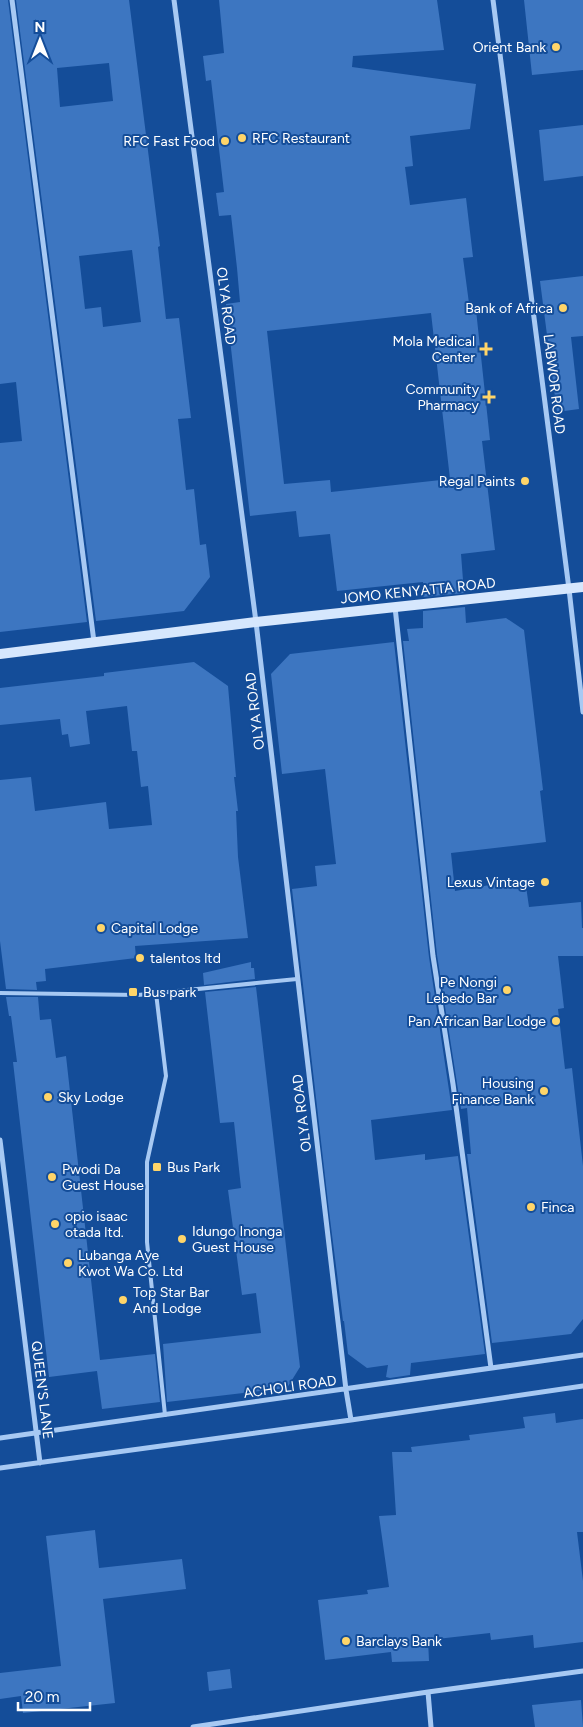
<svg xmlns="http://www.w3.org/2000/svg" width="583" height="1727" font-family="Figtree,sans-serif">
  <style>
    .building { fill: #3d76c1; fill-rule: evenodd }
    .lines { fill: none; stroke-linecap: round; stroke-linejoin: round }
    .service { stroke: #a7c9f3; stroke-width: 4 }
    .minor { stroke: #a7c9f3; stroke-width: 5 }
    .secondary { stroke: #d6e7fd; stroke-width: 10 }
    .poi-dot { fill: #ffd569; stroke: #144d99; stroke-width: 2 }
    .labels { text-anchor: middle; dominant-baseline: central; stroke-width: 4; stroke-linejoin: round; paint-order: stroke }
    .poi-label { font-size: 14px; fill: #fff; stroke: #144d99; text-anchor: start }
    .street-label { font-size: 14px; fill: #fff; stroke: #144d99 }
  </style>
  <rect width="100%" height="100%" fill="#144d99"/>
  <path class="building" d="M 0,0 L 8,0 L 87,622 L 0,632 L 0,443 L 22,441 L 16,382 L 0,384 Z
    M 16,0 L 129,0 L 160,246 L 158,247 L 166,319 L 179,318 L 191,418 L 178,419 L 186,490 L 194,489 L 200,545 L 206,544 L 210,577 L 184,611 L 96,621 ZM 109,63 L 113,101 L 60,107 L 57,68 ZM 132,250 L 141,322 L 103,327 L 101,307 L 85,309 L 79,256 Z
    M 219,0 L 437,0 L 444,50 L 353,56 L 352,67 L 476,84 L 470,129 L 410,136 L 413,166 L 405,167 L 410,205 L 466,198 L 473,257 L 463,258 L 470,311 L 476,310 L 490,440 L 482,441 L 495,550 L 461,554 L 464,593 L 423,597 L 423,582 L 337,591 L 330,534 L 299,537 L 296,511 L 250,516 L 226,304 L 240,302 L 237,268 L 231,215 L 219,216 L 216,193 L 224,192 L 211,80 L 206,81 L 203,56 L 224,53 ZM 431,313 L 450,479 L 331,492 L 330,480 L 284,484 L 267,331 Z
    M 524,0 L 583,0 L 583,70 L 532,75 Z
    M 583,125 L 583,176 L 544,181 L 539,130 Z
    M 583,276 L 583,336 L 571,337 L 579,409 L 557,412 L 540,281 Z
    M 465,607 L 466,623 L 506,618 L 524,630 L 543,790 L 540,791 L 546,842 L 451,853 L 455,891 L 525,879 L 529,907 L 581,902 L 582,928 L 583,928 L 583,956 L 558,956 L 564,1008 L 558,1009 L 565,1069 L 572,1068 L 583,1166 L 583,1319 L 571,1334 L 492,1343 L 467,1154 L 471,1154 L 467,1108 L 461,1109 L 437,955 L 403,641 L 409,641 L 407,629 L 423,628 L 423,611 Z
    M 394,642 L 429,957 L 452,1110 L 371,1120 L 375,1160 L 425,1154 L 425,1160 L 458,1156 L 485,1354 L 411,1363 L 410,1375 L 390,1378 L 386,1377 L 388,1365 L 367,1368 L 348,1354 L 344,1321 L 343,1321 L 329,1211 L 292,889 L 317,886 L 315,866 L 336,864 L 325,769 L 282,774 L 271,674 L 290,654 Z
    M 194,662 L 228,686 L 236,777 L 234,777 L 238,811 L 236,811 L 238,857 L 248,938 L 135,946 L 136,958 L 45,969 L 46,981 L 36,982 L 37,990 L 6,989 L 0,941 L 0,780 L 31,777 L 35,811 L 106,802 L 109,829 L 152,825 L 148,786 L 141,787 L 137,751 L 132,751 L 127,706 L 86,711 L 90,744 L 70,747 L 68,734 L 62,735 L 60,719 L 0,725 L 0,688 L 104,676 L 104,673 Z
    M 251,962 L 251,968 L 254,968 L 255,979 L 204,985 L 203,973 Z
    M 256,987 L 300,1367 L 287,1388 L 167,1402 L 163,1344 L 261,1333 L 256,1293 L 242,1295 L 228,1190 L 241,1188 L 234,1122 L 220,1123 L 205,992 Z
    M 6,997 L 38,997 L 40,1020 L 51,1019 L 56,1058 L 66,1056 L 100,1360 L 155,1354 L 160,1402 L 102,1409 L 97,1371 L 49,1377 L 13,1062 L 17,1062 L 11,1016 L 9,1016 Z
    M 555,1413 L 556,1423 L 583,1419 L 583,1532 L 577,1532 L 583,1581 L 583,1642 L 534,1648 L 533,1635 L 491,1640 L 490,1633 L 428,1640 L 429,1661 L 392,1662 L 391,1652 L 325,1660 L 318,1600 L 368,1594 L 367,1590 L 389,1587 L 379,1516 L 396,1515 L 392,1452 L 412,1452 L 411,1447 L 470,1440 L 469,1435 L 525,1428 L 523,1417 Z
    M 95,1530 L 99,1568 L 182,1559 L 186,1589 L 103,1599 L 115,1703 L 23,1713 L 21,1696 L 0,1699 L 0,1673 L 61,1666 L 46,1536 Z
    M 230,1669 L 232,1688 L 209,1691 L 207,1672 Z
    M 581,1700 L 583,1727 L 535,1727 L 532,1705 Z"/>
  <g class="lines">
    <path class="service" d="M 0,993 L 138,995 L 297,979
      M 156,993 L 166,1076 L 147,1162 L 147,1242 L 165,1415"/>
    <path class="minor" d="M 12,0 L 94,642
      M 174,0 L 256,622 L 346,1390 L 351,1420
      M 493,0 L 569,589 L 583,712
      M 395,607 L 433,956 L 453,1084 L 491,1368
      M 0,1140 L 40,1463
      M 0,1438 L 583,1355
      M 0,1468 L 351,1420 L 583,1386
      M 428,1692 L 431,1727
      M 193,1727 L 428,1692 L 583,1671"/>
    <path class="secondary" d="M 0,654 L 256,622 L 583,587"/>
  </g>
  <g class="poi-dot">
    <circle cx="556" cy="47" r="5"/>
    <circle cx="242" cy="138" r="5"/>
    <circle cx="225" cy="141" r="5"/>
    <circle cx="563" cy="308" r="5"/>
    <path d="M483.5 341.5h5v5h5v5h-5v5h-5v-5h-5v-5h5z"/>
    <path d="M486.5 389.5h5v5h5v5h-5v5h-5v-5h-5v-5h5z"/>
    <circle cx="525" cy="481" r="5"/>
    <circle cx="545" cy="882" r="5"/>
    <circle cx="101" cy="928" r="5"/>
    <circle cx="140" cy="958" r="5"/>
    <circle cx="507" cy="990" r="5"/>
    <rect x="128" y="987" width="10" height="10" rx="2.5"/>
    <circle cx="556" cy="1021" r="5"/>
    <circle cx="544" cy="1091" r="5"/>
    <circle cx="48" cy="1097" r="5"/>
    <rect x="152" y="1162" width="10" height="10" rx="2.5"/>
    <circle cx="52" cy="1177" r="5"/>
    <circle cx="531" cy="1207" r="5"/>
    <circle cx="55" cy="1224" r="5"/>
    <circle cx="182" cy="1239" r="5"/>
    <circle cx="68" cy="1263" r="5"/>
    <circle cx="123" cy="1300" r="5"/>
    <circle cx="346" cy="1641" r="5"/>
  </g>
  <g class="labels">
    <g class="poi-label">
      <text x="546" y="47" text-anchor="end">Orient Bank</text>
      <text x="252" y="138">RFC Restaurant</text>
      <text x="215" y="141" text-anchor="end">RFC Fast Food</text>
      <text x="553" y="308" text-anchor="end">Bank of Africa</text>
      <text x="475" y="341" text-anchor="end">Mola Medical<tspan x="475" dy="16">Center</tspan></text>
      <text x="479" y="389" text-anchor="end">Community<tspan x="479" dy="16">Pharmacy</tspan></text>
      <text x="515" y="481" text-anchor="end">Regal Paints</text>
      <text x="535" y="882" text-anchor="end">Lexus Vintage</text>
      <text x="111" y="928">Capital Lodge</text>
      <text x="150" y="958">talentos ltd</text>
      <text x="497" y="982" text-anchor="end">Pe Nongi<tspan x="497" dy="16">Lebedo Bar</tspan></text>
      <text x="143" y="992">Bus park</text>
      <text x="546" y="1021" text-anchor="end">Pan African Bar Lodge</text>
      <text x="534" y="1083" text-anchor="end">Housing<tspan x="534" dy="16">Finance Bank</tspan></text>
      <text x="58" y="1097">Sky Lodge</text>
      <text x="167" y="1167">Bus Park</text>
      <text x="62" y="1169">Pwodi Da<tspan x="62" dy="16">Guest House</tspan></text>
      <text x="541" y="1207">Finca</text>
      <text x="65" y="1216">opio isaac<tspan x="65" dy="16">otada ltd.</tspan></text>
      <text x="192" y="1231">Idungo Inonga<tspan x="192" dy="16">Guest House</tspan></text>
      <text x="78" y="1255">Lubanga Aye<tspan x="78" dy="16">Kwot Wa Co. Ltd</tspan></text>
      <text x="133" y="1292">Top Star Bar<tspan x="133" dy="16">And Lodge</tspan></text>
      <text x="356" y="1641">Barclays Bank</text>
    </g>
    <g class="street-label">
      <text transform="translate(226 306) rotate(83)">OLYA ROAD</text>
      <text transform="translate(554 384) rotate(83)">LABWOR ROAD</text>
      <text transform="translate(418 591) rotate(-6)">JOMO KENYATTA ROAD</text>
      <text transform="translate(255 711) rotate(-97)">OLYA ROAD</text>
      <text transform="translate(302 1113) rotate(-97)">OLYA ROAD</text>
      <text transform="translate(290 1387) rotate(-8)">ACHOLI ROAD</text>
      <text transform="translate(42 1390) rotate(83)">QUEEN'S LANE</text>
    </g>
  </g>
  <g transform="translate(40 40)" stroke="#144d99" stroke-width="4" paint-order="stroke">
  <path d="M0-4L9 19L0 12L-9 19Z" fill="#ffffff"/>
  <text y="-8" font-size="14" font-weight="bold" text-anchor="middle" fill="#ffffff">N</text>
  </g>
  <path d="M18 1702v8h72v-8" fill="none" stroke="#ffffff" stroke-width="2.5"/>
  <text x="25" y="1702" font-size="15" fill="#ffffff" stroke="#144d99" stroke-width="4" paint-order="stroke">20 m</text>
</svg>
